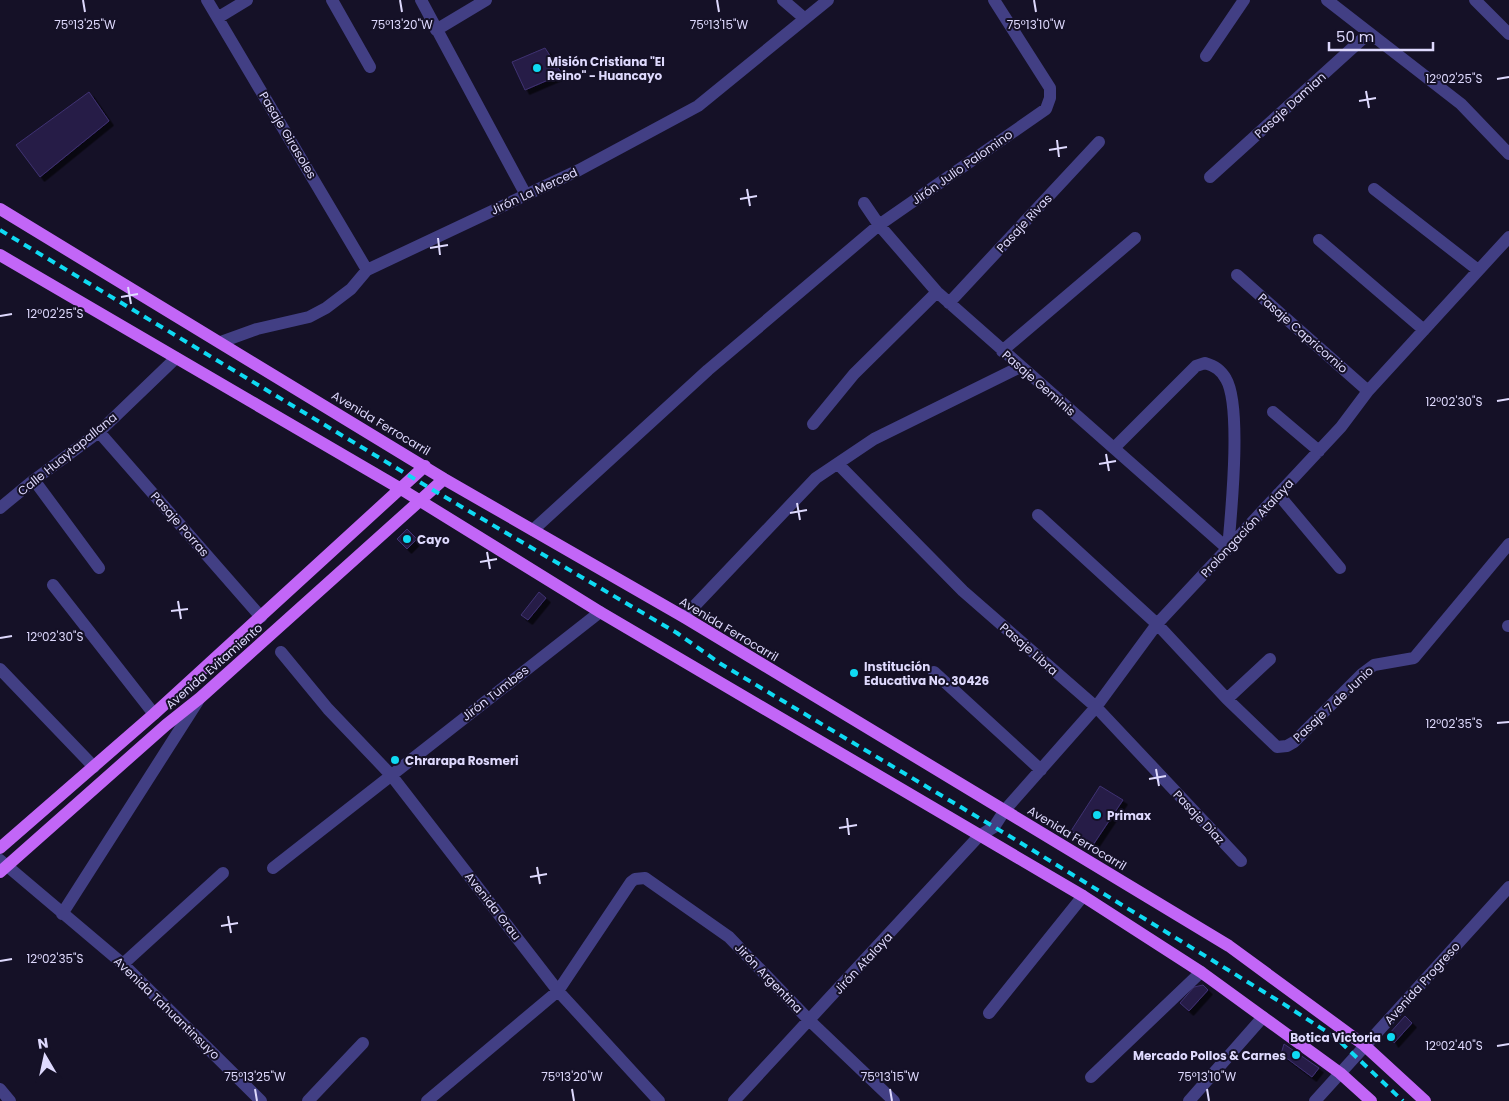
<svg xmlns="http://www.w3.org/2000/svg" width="1509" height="1101" font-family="Poppins,sans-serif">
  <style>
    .building { fill: #271e47; stroke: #3f3172; filter: url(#shadow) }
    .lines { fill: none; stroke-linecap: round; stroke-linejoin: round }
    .minor { stroke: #423f84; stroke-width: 12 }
    .major { stroke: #c266f7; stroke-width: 12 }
    .rail { stroke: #0fdaf3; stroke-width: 4; stroke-dasharray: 8 6; stroke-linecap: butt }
    .ticks { fill: none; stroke: #ded9fd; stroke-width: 2 }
    .poi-dot { fill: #0fdaf3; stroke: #151127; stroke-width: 2 }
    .labels { text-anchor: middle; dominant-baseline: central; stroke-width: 4; stroke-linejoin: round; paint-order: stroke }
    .poi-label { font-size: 12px; font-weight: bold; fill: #ded9fd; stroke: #151127; text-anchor: start }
    .street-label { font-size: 12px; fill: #ded9fd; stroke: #151127 }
    .ticks-label { font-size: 12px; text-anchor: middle; fill: #ded9fd; stroke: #151127; stroke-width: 4; stroke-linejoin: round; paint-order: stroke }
  </style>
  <defs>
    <filter id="shadow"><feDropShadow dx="4.5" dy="4.5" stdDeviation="0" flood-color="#0009"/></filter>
  </defs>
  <rect width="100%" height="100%" fill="#151127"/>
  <path class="building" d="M 545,48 L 562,74 L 525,90 L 512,62 Z
    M 89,92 L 109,121 L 40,177 L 16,145 Z
    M 407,529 L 417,539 L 407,549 L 397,539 Z
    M 539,592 L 546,598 L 528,620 L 521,615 Z
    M 1100,786 L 1123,800 L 1093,845 L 1071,831 Z
    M 1203,985 L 1208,990 L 1189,1011 L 1180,1003 L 1194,987 Z
    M 1405,1016 L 1412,1023 L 1394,1043 L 1389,1034 Z
    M 1284,1044 L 1319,1068 L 1312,1077 L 1281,1054 Z"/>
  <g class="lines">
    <path class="minor" d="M 207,0 L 367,270
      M 332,0 L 370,67
      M 421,0 L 526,195
      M 783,0 L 804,18
      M 1327,0 L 1461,104 L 1509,154
      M 1475,0 L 1509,34
      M 219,17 L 247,0
      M 436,30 L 486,0
      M 1206,56 L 1244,0
      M 1210,177 L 1369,33
      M 1374,189 L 1478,270
      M 864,203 L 879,225 L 937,292 L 1228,549
      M 1319,240 L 1424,330
      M 1237,275 L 1368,391
      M 949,303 L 1099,142
      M 221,342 L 257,329 L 309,317 L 326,308 L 351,289 L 367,270 L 579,170 L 698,106 L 828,0
      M 1002,351 L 1135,238
      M 1273,412 L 1319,451
      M 813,424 L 854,374 L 937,292
      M 99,432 L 261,617
      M 1114,448 L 1196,366 L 1205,363 C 1215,366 1221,370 1226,379 C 1242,406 1231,514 1228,549
      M 838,464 L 963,591 L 1096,707 L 1241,861
      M 34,480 L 99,568
      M 1278,494 L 1340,568
      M 0,508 L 34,480 L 99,432 L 176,358
      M 1038,515 L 1157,624 L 1227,699 L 1277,747 L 1287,746 L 1294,742 L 1362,674 L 1374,665 L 1414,658 L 1509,544
      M 533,530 L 708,370 L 879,225 L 1046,109 L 1050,98 L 1050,88 L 994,0
      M 53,585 L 154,714
      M 684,617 L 816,478 L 874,439 L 1020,367
      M 1508,626 L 1509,626
      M 281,652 L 328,709 L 391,775 L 558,991 L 659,1101
      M 0,669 L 94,767
      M 934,672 L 1041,770
      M 1227,699 L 1270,659
      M 0,860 L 123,964 L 261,1101
      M 273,868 L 600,612
      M 62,914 L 198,701
      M 123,964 L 223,873
      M 989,1013 L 1083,896
      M 1091,1077 L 1201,972
      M 0,1089 L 10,1101
      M 308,1101 L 363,1043
      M 427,1101 L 558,991 L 631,882 L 635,879 L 645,878 L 729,937 L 810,1021 L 894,1101
      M 734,1101 L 979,836 L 994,827 L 1005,810 L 1096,707 L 1157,624 L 1341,427 L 1368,391 L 1509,237
      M 1189,1101 L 1263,1017
      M 1315,1101 L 1509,887"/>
    <path class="major" d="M 0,209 L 444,479 L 684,617 L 1229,946 L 1364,1045 L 1425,1101
      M 0,255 L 401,489 L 600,612 L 1083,896 L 1201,972 L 1340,1073 L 1371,1101
      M 0,848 L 154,714 L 425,466
      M 0,872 L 166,725 L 200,698 L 444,479"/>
    <path class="rail" d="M 0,230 L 433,490 L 677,633 L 721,664 L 1016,840 L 1282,1003 L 1335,1037 L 1403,1101"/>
  </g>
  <path class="ticks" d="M 83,0 L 85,12M 400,0 L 402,12M 717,0 L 719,12M 1034,0 L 1036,12M 1497,79 L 1509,77M 1366,91 L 1369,108M 1359,101 L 1376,98M 1057,140 L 1059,157M 1049,150 L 1067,147M 747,189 L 750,206M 740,199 L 757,196M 438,238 L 440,255M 430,248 L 448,245M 128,287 L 131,304M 121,297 L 138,294M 0,316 L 12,314M 1497,401 L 1509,399M 1106,454 L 1109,471M 1099,464 L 1116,461M 797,503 L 800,520M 790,513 L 807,510M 487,552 L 490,569M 480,562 L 497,559M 178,601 L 181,619M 171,611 L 188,609M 0,638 L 12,636M 1497,723 L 1509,722M 1156,769 L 1159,786M 1149,779 L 1166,776M 847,818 L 849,835M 839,828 L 857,825M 537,867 L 540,884M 530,877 L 547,874M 228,916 L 231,933M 221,926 L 238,923M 0,961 L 12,959M 1497,1046 L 1509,1044M 255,1089 L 257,1101M 572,1089 L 574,1101M 890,1089 L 892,1101M 1207,1089 L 1209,1101"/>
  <g class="poi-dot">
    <circle cx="537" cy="68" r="5"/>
    <circle cx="407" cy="539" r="5"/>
    <circle cx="854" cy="673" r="5"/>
    <circle cx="395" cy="760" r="5"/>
    <circle cx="1097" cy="815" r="5"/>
    <circle cx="1391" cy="1037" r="5"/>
    <circle cx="1296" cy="1055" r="5"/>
  </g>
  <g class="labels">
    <g class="poi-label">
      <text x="547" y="61">Misión Cristiana "El<tspan x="547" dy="14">Reino" - Huancayo</tspan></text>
      <text x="417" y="539">Cayo</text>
      <text x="864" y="666">Institución<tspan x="864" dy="14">Educativa No. 30426</tspan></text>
      <text x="405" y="760">Chrarapa Rosmeri</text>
      <text x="1107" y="815">Primax</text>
      <text x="1381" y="1037" text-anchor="end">Botica Victoria</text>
      <text x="1286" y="1055" text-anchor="end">Mercado Pollos &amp; Carnes</text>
    </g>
    <g class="street-label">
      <text transform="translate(1290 105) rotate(-42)">Pasaje Damian</text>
      <text transform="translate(288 135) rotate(59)">Pasaje Girasoles</text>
      <text transform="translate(962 167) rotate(-35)">Jirón Julio Palomino</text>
      <text transform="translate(534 191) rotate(-25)">Jirón La Merced</text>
      <text transform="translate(1024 223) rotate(-47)">Pasaje Rivas</text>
      <text transform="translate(1303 333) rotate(41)">Pasaje Capricornio</text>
      <text transform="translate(1039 383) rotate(41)">Pasaje Geminis</text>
      <text transform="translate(381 423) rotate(31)">Avenida Ferrocarril</text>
      <text transform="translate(67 454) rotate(-39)">Calle Huaytapallana</text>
      <text transform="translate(180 524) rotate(49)">Pasaje Porras</text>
      <text transform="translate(1247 528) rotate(-47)">Prolongación Atalaya</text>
      <text transform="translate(729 629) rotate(31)">Avenida Ferrocarril</text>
      <text transform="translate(1029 649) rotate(41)">Pasaje Libra</text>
      <text transform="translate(214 666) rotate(-41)">Avenida Evitamiento</text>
      <text transform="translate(495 693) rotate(-38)">Jirón Tumbes</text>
      <text transform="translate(1333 704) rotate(-43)">Pasaje 7 de Junio</text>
      <text transform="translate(1199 817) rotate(47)">Pasaje Diaz</text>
      <text transform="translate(1077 838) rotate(31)">Avenida Ferrocarril</text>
      <text transform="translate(493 906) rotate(52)">Avenida Grau</text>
      <text transform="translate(863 963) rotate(-47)">Jirón Atalaya</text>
      <text transform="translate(769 978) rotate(46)">Jirón Argentina</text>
      <text transform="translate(1422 983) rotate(-48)">Avenida Progreso</text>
      <text transform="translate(167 1008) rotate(44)">Avenida Tahuantinsuyo</text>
    </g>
  </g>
  <g class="ticks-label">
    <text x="85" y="29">75°13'25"W</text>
    <text x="402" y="29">75°13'20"W</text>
    <text x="719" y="29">75°13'15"W</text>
    <text x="1036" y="29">75°13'10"W</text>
    <text x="1454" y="83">12°02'25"S</text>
    <text x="55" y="318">12°02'25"S</text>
    <text x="1454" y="406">12°02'30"S</text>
    <text x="55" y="641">12°02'30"S</text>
    <text x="1454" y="728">12°02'35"S</text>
    <text x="55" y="963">12°02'35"S</text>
    <text x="1454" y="1050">12°02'40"S</text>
    <text x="255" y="1081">75°13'25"W</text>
    <text x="572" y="1081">75°13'20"W</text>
    <text x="890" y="1081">75°13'15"W</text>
    <text x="1207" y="1081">75°13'10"W</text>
  </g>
  <g transform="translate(45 1056) rotate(351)" stroke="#151127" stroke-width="4" paint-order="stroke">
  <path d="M0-4L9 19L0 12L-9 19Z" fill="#ded9fd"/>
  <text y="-8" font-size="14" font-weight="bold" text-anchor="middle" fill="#ded9fd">N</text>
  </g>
  <path d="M1329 42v8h104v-8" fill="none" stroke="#ded9fd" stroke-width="2.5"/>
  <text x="1336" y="42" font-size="15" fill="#ded9fd" stroke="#151127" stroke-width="4" paint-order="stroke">50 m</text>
</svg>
